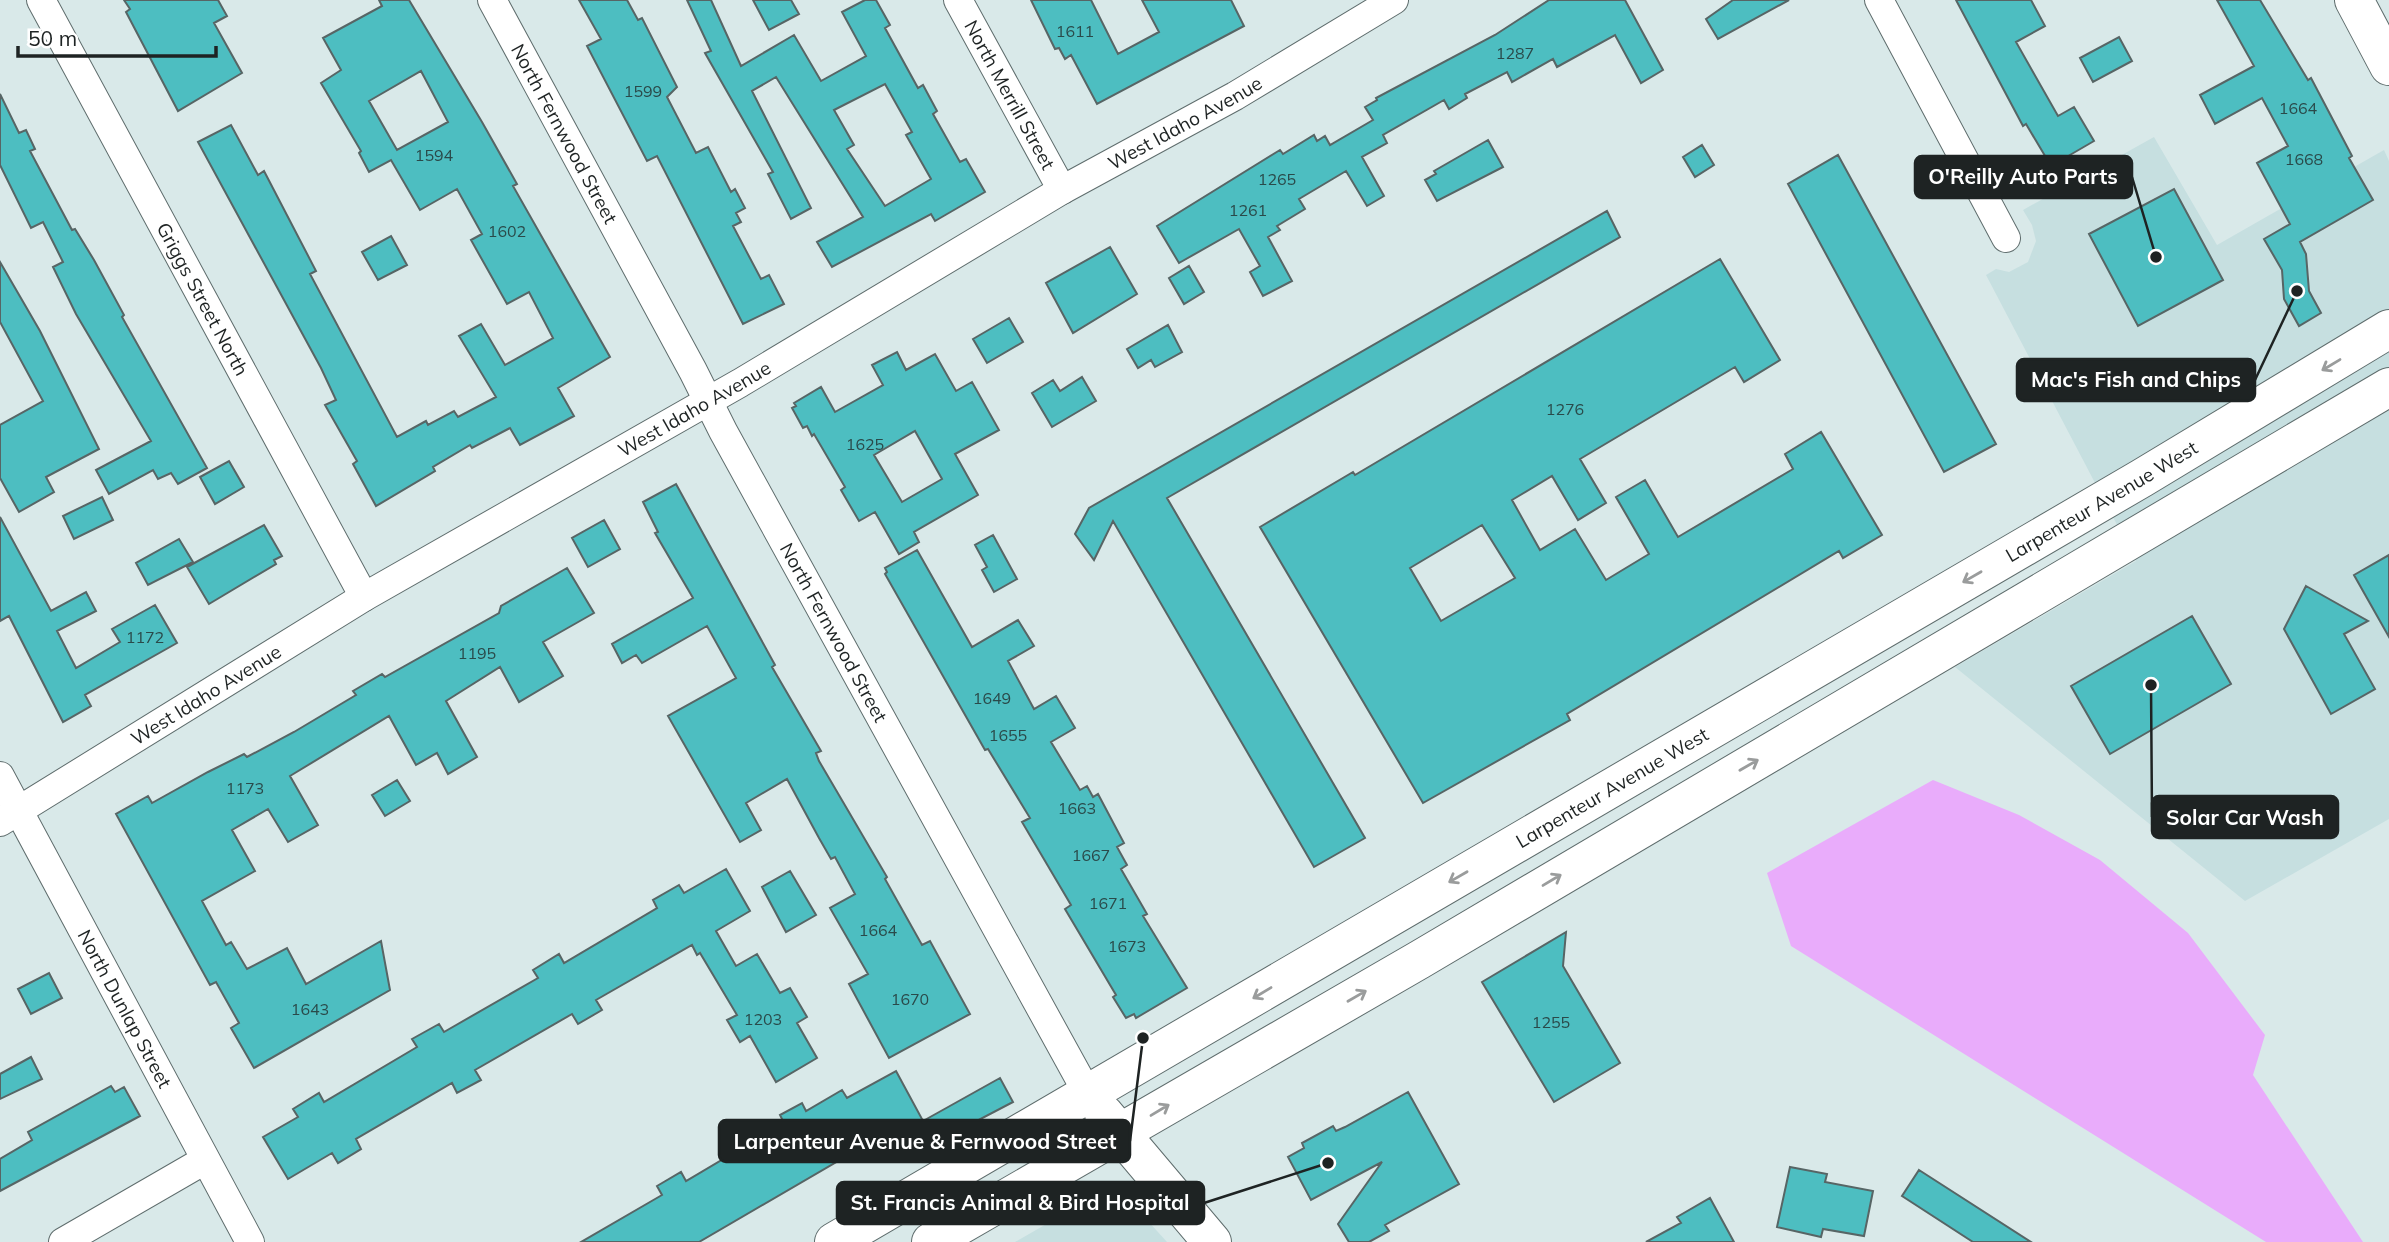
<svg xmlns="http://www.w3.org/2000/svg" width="2389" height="1242" font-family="Mulish,sans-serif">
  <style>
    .built { fill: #c6dfe0 }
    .water { fill: #e9acfb }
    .building { fill: #4dbec1; stroke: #576565; stroke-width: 2; fill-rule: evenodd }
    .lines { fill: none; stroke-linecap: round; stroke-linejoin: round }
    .street-casing { stroke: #5f6d6d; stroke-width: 30 }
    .secondary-casing { stroke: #5f6d6d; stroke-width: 40 }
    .street { stroke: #fff; stroke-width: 28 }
    .secondary { stroke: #fff; stroke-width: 38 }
    .oneway { stroke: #9a9c9c }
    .labels { text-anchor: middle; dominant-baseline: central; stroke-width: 5; stroke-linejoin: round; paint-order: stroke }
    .number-label { font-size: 16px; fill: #2a4a4a }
    .street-label { font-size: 19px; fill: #1e2323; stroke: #fff }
    .leader { fill: none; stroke: #1e2323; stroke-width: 2.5 }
    .callout-dot { fill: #1e2323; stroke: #fff; stroke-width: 2.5 }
    .callout { fill: #1e2323; stroke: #1e2323; stroke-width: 2.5 }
    .callout-label { font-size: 21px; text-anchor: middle; font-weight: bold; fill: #fff }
  </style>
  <rect width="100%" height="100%" fill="#d9e9e9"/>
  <path class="built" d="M 2154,137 L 2217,245 L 2384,150 L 2389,161 L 2389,819 L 2245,901 L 1955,667 L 2136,561 L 1986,275 L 1996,269 L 2009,272 L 2028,262 L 2036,241 L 2032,225 L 2023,210 Z
    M 1109,1188 L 1138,1210 L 1167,1242 L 1015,1242 Z"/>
  <path class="water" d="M 1933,780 L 2019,815 L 2100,860 L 2188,933 L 2265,1035 L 2253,1075 L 2363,1242 L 2266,1242 L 1791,946 L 1767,873 Z"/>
  <path class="building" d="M 124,0 L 218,0 L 227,16 L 214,23 L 242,73 L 178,111 L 126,12 L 130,9 Z
    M 379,0 L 409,0 L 482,122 L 517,184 L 513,186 L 610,357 L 558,388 L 574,416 L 520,445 L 510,428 L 472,448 L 470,445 L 433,467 L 435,471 L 376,506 L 353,464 L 357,461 L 325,405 L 336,400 L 321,368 L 198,142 L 231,125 L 258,175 L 264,171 L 316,271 L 310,274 L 397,437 L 426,421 L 428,425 L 454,411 L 458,417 L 496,397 L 459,336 L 481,324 L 505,365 L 553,338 L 529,292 L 507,304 L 471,240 L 482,234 L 457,189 L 420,210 L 391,160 L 369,172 L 359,153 L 361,151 L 321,83 L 341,70 L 323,38 L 382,6 ZM 421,71 L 448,122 L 397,150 L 369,101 Z
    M 579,0 L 627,0 L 638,20 L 642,18 L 677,87 L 667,97 L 696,153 L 708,147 L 731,192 L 735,189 L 745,208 L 736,213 L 741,222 L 733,226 L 761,279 L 769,275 L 784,304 L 743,324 L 657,156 L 647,161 L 587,46 L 601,39 Z
    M 687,0 L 711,0 L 741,66 L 794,35 L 821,81 L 866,56 L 842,12 L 865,0 L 876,0 L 890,25 L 885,28 L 918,88 L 923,85 L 937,111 L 933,114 L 960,162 L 966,159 L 985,192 L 935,221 L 931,214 L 832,267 L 817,242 L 863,217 L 776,77 L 752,91 L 811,208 L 791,219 L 768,174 L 773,172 L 705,53 L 711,51 ZM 885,84 L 912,132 L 906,135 L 931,179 L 885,206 L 847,149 L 854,145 L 834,110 Z
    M 753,0 L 791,0 L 799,14 L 769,30 Z
    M 1031,0 L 1091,0 L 1118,54 L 1159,32 L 1142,0 L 1231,0 L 1244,26 L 1097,104 L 1071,55 L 1065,59 L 1059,48 L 1055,49 Z
    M 1549,0 L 1625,0 L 1663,70 L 1641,83 L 1615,35 L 1557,67 L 1553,59 L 1512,82 L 1507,72 L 1465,94 L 1467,98 L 1449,109 L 1444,100 L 1383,135 L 1387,143 L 1362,157 L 1384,196 L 1367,206 L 1346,171 L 1299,199 L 1305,209 L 1277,226 L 1280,230 L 1268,237 L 1292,281 L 1263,296 L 1250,272 L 1260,266 L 1239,229 L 1179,263 L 1157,226 L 1280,150 L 1283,154 L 1314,135 L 1317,141 L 1325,136 L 1330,145 L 1373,120 L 1365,107 L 1377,100 L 1376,98 L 1495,35 Z
    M 1733,0 L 1789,0 L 1718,39 L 1706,19 Z
    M 1956,0 L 2031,0 L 2045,26 L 2016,42 L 2058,116 L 2074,107 L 2094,141 L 2051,166 L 2026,124 L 2023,126 Z
    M 2217,0 L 2260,0 L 2308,80 L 2311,78 L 2352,156 L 2349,158 L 2373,200 L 2300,242 L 2306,254 L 2309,291 L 2321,313 L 2299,326 L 2284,299 L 2282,270 L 2264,239 L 2290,224 L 2257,163 L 2288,146 L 2262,98 L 2215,124 L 2200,95 L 2254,66 Z
    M 2119,37 L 2132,61 L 2093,82 L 2080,58 Z
    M 0,94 L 19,133 L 26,130 L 35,149 L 30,151 L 72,230 L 75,229 L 94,260 L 124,315 L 122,317 L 207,468 L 178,484 L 171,473 L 158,479 L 153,470 L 109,494 L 96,470 L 151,441 L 76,314 L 53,267 L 63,262 L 43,222 L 31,228 L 0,165 Z
    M 1488,140 L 1503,167 L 1437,201 L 1425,180 L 1436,174 L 1434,171 Z
    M 1702,145 L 1714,165 L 1695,177 L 1683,157 Z
    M 1838,155 L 1996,444 L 1944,472 L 1788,184 Z
    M 2174,189 L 2223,280 L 2138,326 L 2089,234 Z
    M 1607,211 L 1620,237 L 1167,498 L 1365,838 L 1314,867 L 1113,521 L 1094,560 L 1075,534 L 1089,508 Z
    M 391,236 L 407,265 L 378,280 L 362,252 Z
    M 1110,247 L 1137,294 L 1073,333 L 1046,283 Z
    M 1720,259 L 1780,360 L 1744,382 L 1735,367 L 1580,459 L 1606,503 L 1578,520 L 1552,476 L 1512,500 L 1540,550 L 1575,529 L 1606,580 L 1649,554 L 1616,497 L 1645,480 L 1678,537 L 1793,469 L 1785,454 L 1821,432 L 1882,535 L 1843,558 L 1839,551 L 1567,714 L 1570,720 L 1423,803 L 1260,527 L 1353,472 L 1355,475 ZM 1482,525 L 1515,578 L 1441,621 L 1410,568 Z
    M 0,262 L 40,331 L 99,449 L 46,477 L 54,492 L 19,512 L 0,478 L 0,425 L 43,401 L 0,322 Z
    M 1189,266 L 1204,292 L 1184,304 L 1169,278 Z
    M 1009,318 L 1023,342 L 987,363 L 973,339 Z
    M 1168,325 L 1182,352 L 1155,367 L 1151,360 L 1138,368 L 1127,349 Z
    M 897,352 L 906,370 L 935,354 L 956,391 L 972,382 L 999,430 L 955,454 L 978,495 L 914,532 L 919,542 L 899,554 L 875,512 L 859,521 L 841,490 L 845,487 L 814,434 L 812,436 L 807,426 L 803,428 L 792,408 L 796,406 L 794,403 L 821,387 L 835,412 L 883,385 L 872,365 ZM 915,431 L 942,479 L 902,502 L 874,455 Z
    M 1082,377 L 1096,401 L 1052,427 L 1032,393 L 1053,380 L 1060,391 Z
    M 229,461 L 244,487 L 215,504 L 200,477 Z
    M 676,484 L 775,665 L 772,667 L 821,751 L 816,753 L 819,761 L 887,877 L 885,879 L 922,945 L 930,941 L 970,1014 L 889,1058 L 849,984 L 868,974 L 830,908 L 855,894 L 835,857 L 831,859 L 819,838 L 787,779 L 746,803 L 761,830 L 740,842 L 668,716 L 736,678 L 707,626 L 642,663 L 636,655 L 622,663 L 612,644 L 693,598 L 655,533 L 658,532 L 643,502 Z
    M 102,497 L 113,520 L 74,539 L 63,516 Z
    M 0,517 L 51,611 L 86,592 L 96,611 L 57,631 L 76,668 L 120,642 L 112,629 L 155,605 L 177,643 L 85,695 L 91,706 L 63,722 L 9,616 L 0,621 Z
    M 604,520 L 620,549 L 588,567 L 572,538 Z
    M 264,525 L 282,556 L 274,560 L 276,564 L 209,604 L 187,567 Z
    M 993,535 L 1017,579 L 994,592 L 982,570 L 987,567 L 975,545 Z
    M 179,539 L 193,562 L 148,585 L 136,563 Z
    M 917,550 L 972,647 L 1018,620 L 1034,646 L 1008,661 L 1034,709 L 1056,696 L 1075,728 L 1051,742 L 1080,790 L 1087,786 L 1093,797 L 1098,794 L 1124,843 L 1117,847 L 1127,865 L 1121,869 L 1147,914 L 1143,916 L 1187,988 L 1136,1018 L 1134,1014 L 1126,1018 L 1113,997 L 1116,995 L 1065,909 L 1071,905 L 1022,822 L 1030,818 L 988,749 L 985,750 L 885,574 L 887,572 L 885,568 Z
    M 2389,555 L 2389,637 L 2354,575 Z
    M 567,568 L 594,613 L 543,642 L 563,676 L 519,702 L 500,667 L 446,701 L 477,757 L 448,774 L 437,753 L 416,765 L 389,716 L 290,776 L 318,825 L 288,842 L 268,809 L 232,830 L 255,871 L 202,901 L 226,945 L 231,942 L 247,969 L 287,948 L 306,984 L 381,941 L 390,990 L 254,1068 L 231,1028 L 239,1023 L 216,982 L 210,985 L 116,814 L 148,796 L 152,803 L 208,772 L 244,754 L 247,757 L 294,732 L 356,695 L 353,691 L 382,674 L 385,677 L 499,613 L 501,606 Z
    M 2306,586 L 2368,621 L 2344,634 L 2375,689 L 2331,714 L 2284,629 Z
    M 2192,616 L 2231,684 L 2110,754 L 2071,686 Z
    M 397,780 L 410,801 L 385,816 L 372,795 Z
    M 726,869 L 750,911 L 716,931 L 736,966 L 757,954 L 780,993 L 790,988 L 807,1017 L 797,1023 L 817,1058 L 776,1082 L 750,1036 L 740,1042 L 727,1020 L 737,1015 L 700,953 L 697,955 L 692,945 L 596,1000 L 602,1010 L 578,1024 L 572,1014 L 475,1070 L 481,1080 L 457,1093 L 452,1083 L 356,1139 L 361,1149 L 338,1163 L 332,1153 L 288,1179 L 263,1137 L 298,1117 L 293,1109 L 319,1093 L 324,1102 L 417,1047 L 412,1039 L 439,1024 L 444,1032 L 538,978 L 533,970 L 559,954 L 564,963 L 657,908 L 653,900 L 679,885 L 684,893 Z
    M 790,871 L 816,915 L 786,932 L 762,887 Z
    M 1566,932 L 1563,966 L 1620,1063 L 1554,1102 L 1482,982 Z
    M 49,973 L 62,998 L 31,1014 L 18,989 Z
    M 31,1057 L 42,1079 L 0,1099 L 0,1074 Z
    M 896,1071 L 923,1121 L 1000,1078 L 1013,1102 L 910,1156 L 895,1128 L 699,1242 L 581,1242 L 662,1195 L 657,1186 L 681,1172 L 686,1181 L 784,1123 L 780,1115 L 802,1103 L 806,1111 L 842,1090 L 847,1098 Z
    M 111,1086 L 115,1092 L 124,1087 L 140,1116 L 0,1191 L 0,1159 L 32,1140 L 28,1132 Z
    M 1408,1092 L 1459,1184 L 1385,1225 L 1389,1231 L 1369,1242 L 1349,1242 L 1338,1224 L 1382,1162 L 1311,1200 L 1288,1157 L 1304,1148 L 1302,1143 L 1333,1126 L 1336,1131 L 1345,1127 Z
    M 1790,1167 L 1827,1174 L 1825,1182 L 1873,1191 L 1864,1236 L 1823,1229 L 1821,1237 L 1777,1227 Z
    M 1919,1170 L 2031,1242 L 1973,1242 L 1902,1196 Z
    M 1710,1198 L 1734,1242 L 1646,1242 L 1681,1223 L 1677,1217 Z"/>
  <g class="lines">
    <g class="street-casing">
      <g id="street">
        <path id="s1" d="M 41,0 L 364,597"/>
        <path id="s2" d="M 492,0 L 693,371 L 723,431 L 1089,1096"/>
        <path id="s3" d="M 958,0 L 1062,190"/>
        <path d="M 1879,0 L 2006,238"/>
        <path id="s4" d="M 0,776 L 250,1242"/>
        <path id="s5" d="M 0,822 L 364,597 L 740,383 L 1062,190 L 1235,96 L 1394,0"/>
        <path d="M 63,1242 L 205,1160"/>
      </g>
    </g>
    <g class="secondary-casing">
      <g id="secondary">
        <path d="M 2354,0 L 2389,66"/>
        <path d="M 1104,1114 L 1212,1242"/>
        <path id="s6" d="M 834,1242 L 2142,478 L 2389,329"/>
        <path d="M 931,1242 L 1419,960 L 2389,387"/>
      </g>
    </g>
    <use href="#street" class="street"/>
    <use href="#secondary" class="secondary"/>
  </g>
  <defs><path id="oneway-shaft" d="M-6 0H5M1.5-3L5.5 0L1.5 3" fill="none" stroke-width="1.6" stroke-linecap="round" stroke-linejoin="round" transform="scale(1.75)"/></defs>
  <g class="oneway">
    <use href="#oneway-shaft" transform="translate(2331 365) rotate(149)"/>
    <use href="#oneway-shaft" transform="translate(1972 577) rotate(150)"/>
    <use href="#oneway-shaft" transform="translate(1749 765) rotate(-30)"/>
    <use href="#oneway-shaft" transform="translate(1458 877) rotate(150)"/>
    <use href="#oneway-shaft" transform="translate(1552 880) rotate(-31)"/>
    <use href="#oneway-shaft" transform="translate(1262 993) rotate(149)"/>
    <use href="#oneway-shaft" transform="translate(1357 996) rotate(-30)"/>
    <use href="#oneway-shaft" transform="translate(1160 1110) rotate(-31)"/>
  </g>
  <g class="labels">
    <g class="number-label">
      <text x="1075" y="31">1611</text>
      <text x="1515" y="53">1287</text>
      <text x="643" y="91">1599</text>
      <text x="2298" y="108">1664</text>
      <text x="434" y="155">1594</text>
      <text x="2304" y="159">1668</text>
      <text x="1277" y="179">1265</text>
      <text x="1248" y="210">1261</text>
      <text x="507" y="231">1602</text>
      <text x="1565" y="409">1276</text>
      <text x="865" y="444">1625</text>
      <text x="145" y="637">1172</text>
      <text x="477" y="653">1195</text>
      <text x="992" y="698">1649</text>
      <text x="1008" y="735">1655</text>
      <text x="245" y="788">1173</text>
      <text x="1077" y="808">1663</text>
      <text x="1091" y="855">1667</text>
      <text x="1108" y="903">1671</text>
      <text x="878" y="930">1664</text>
      <text x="1127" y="946">1673</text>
      <text x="910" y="999">1670</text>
      <text x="310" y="1009">1643</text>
      <text x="763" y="1019">1203</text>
      <text x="1551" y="1022">1255</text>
    </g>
    <g class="street-label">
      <text stroke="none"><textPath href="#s3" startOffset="108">North Merrill Street</textPath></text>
      <text stroke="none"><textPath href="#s5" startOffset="1376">West Idaho Avenue</textPath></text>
      <text stroke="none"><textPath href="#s2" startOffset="152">North Fernwood Street</textPath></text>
      <text stroke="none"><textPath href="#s1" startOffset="340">Griggs Street North</textPath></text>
      <text stroke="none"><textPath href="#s5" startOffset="808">West Idaho Avenue</textPath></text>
      <text stroke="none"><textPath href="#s6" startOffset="1468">Larpenteur Avenue West</textPath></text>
      <text stroke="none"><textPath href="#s2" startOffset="719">North Fernwood Street</textPath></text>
      <text stroke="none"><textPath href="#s5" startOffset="242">West Idaho Avenue</textPath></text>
      <text stroke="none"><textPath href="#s6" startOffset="901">Larpenteur Avenue West</textPath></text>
      <text stroke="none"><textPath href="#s4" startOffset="264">North Dunlap Street</textPath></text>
    </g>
  </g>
  <path class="leader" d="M2156 257L2132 177M2297 291L2255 380M2151 685L2152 817M1143 1038L1130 1141M1328 1163L1204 1203"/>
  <g class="callout-dot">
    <circle cx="2156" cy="257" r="7"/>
    <circle cx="2297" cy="291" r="7"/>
    <circle cx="2151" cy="685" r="7"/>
    <circle cx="1143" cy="1038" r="7"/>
    <circle cx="1328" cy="1163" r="7"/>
  </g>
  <g class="callout">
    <rect x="1915" y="156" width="217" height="42" rx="7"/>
    <rect x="2017" y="359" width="238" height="42" rx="7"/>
    <rect x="2152" y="796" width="186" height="42" rx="7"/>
    <rect x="719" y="1120" width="411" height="42" rx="7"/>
    <rect x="837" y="1182" width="367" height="42" rx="7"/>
  </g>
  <g class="callout-label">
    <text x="2023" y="184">O'Reilly Auto Parts</text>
    <text x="2136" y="387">Mac's Fish and Chips</text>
    <text x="2245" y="825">Solar Car Wash</text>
    <text x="925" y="1149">Larpenteur Avenue &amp; Fernwood Street</text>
    <text x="1020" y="1210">St. Francis Animal &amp; Bird Hospital</text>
  </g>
  <path d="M18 46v10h198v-10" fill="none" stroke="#1e2323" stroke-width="3.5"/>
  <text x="28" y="46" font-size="21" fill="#1e2323" stroke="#ffffff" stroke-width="5" paint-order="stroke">50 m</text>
</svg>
